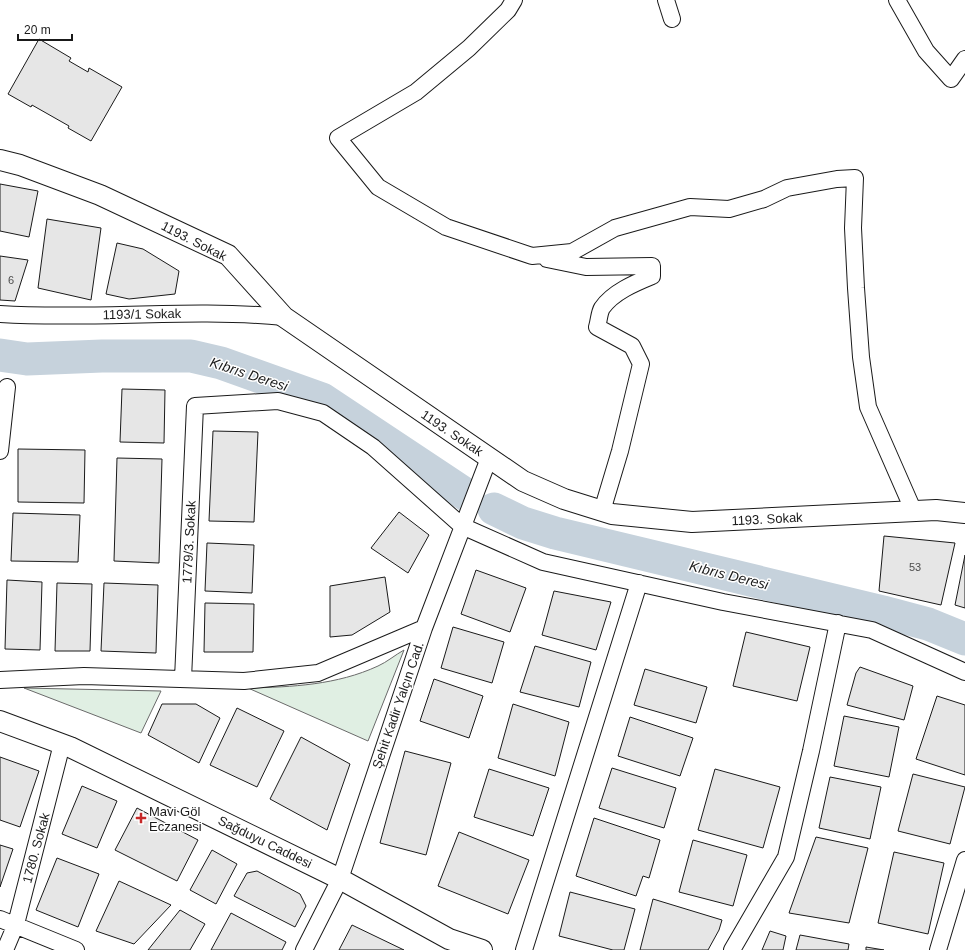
<svg xmlns="http://www.w3.org/2000/svg" width="965" height="950" font-family="Helvetica,sans-serif">
  <style>
    .green { fill: #e0efe3; stroke: #6a6a6a }
    .lines { fill: none; stroke-linecap: round; stroke-linejoin: round }
    .river { stroke: #c6d2dc; stroke-width: 33 }
    .building { fill: #e6e6e6; stroke: #1a1a1a }
    .minor-casing { stroke: #1a1a1a; stroke-width: 18 }
    .tertiary-casing { stroke: #1a1a1a; stroke-width: 22 }
    .minor { stroke: #fff; stroke-width: 16 }
    .tertiary { stroke: #fff; stroke-width: 20 }
    .poi-dot { fill: #c62828; stroke: #fff; stroke-width: 1.5 }
    .labels { text-anchor: middle; dominant-baseline: central; stroke-width: 3; stroke-linejoin: round; paint-order: stroke }
    .number-label { font-size: 11px; fill: #4d4d4d }
    .street-label { font-size: 13px; fill: #1a1a1a; stroke: #fff }
    .poi-label { font-size: 13px; fill: #1a1a1a; stroke: #fff; text-anchor: start }
    .water-label { font-size: 14px; font-style: italic; fill: #1a1a1a; stroke: #fff }
  </style>
  <rect width="100%" height="100%" fill="#fff"/>
  <path class="green" d="M 404,650 L 368,741 L 248,688 C 292,687 337,685 378,666 C 387,662 395,655 404,650 Z
    M 24,688 L 161,691 L 141,733 Z"/>
  <g class="lines">
    <path class="river" d="M 0,355 L 27,359 L 102,356 L 191,356 L 221,363 L 322,399 L 468,496
      M 494,509 L 523,523 L 555,533 L 883,612 L 928,624 L 965,639"/>
  </g>
  <path class="building" d="M 39,39 L 71,58 L 69,61 L 88,72 L 89,68 L 122,87 L 91,141 L 68,128 L 69,126 L 32,105 L 31,107 L 8,94 Z
    M 0,184 L 38,191 L 29,237 L 0,231 Z
    M 47,219 L 101,228 L 91,300 L 38,288 Z
    M 117,243 L 143,249 L 179,271 L 175,294 L 129,299 L 106,294 Z
    M 0,256 L 28,260 L 15,301 L 0,300 Z
    M 122,389 L 165,390 L 164,443 L 120,442 Z
    M 213,431 L 258,432 L 254,522 L 209,521 Z
    M 18,449 L 85,450 L 84,503 L 18,502 Z
    M 117,458 L 162,459 L 159,563 L 114,561 Z
    M 399,512 L 429,535 L 408,573 L 371,548 Z
    M 13,513 L 80,515 L 78,562 L 11,561 Z
    M 884,536 L 955,543 L 941,605 L 879,591 Z
    M 207,543 L 254,545 L 252,593 L 205,591 Z
    M 965,555 L 965,608 L 955,605 Z
    M 476,570 L 526,588 L 510,632 L 461,614 Z
    M 385,577 L 390,612 L 352,635 L 330,637 L 330,586 Z
    M 7,580 L 42,582 L 40,650 L 5,649 Z
    M 57,583 L 92,584 L 90,651 L 55,651 Z
    M 104,583 L 158,585 L 156,653 L 101,651 Z
    M 554,591 L 611,602 L 596,650 L 542,635 Z
    M 205,603 L 254,604 L 253,652 L 204,652 Z
    M 453,627 L 504,642 L 492,683 L 441,668 Z
    M 746,632 L 810,647 L 797,701 L 733,686 Z
    M 535,646 L 591,662 L 579,707 L 520,692 Z
    M 860,667 L 913,686 L 904,720 L 847,705 L 856,673 Z
    M 645,669 L 707,687 L 696,723 L 634,705 Z
    M 434,679 L 483,696 L 469,738 L 420,721 Z
    M 937,696 L 965,705 L 965,775 L 916,759 Z
    M 162,704 L 196,704 L 220,718 L 199,763 L 148,735 Z
    M 513,704 L 569,722 L 555,776 L 498,758 Z
    M 237,708 L 284,731 L 257,787 L 210,765 Z
    M 844,716 L 899,727 L 889,777 L 834,766 Z
    M 630,717 L 693,738 L 680,776 L 618,756 Z
    M 301,737 L 350,764 L 327,830 L 270,799 Z
    M 405,751 L 451,763 L 426,855 L 380,843 Z
    M 0,757 L 39,771 L 20,827 L 0,820 Z
    M 612,768 L 676,788 L 664,828 L 599,808 Z
    M 489,769 L 549,788 L 533,836 L 474,817 Z
    M 715,769 L 780,787 L 763,848 L 698,830 Z
    M 913,774 L 965,787 L 950,844 L 898,831 Z
    M 830,777 L 881,787 L 870,839 L 819,828 Z
    M 82,786 L 117,801 L 97,848 L 62,834 Z
    M 137,808 L 198,840 L 177,881 L 115,850 Z
    M 594,818 L 660,840 L 649,878 L 643,876 L 636,896 L 576,876 Z
    M 459,832 L 529,860 L 508,914 L 438,886 Z
    M 816,837 L 868,848 L 849,923 L 789,913 Z
    M 693,840 L 747,855 L 733,906 L 679,892 Z
    M 0,845 L 13,849 L 0,887 Z
    M 212,850 L 237,864 L 216,904 L 190,890 Z
    M 894,852 L 944,863 L 928,934 L 878,923 Z
    M 57,858 L 99,874 L 78,927 L 36,910 Z
    M 257,871 L 300,894 L 306,906 L 295,927 L 234,896 L 247,873 Z
    M 119,881 L 171,905 L 134,944 L 96,931 Z
    M 570,892 L 635,909 L 624,950 L 613,950 L 559,936 Z
    M 653,899 L 722,920 L 719,930 L 708,950 L 640,950 Z
    M 180,910 L 205,924 L 190,950 L 148,950 Z
    M 231,913 L 286,942 L 282,950 L 211,950 Z
    M 352,925 L 404,950 L 339,950 Z
    M 770,931 L 786,936 L 783,950 L 762,950 Z
    M 800,935 L 849,944 L 848,950 L 796,950 Z
    M 866,947 L 884,950 L 866,950 Z"/>
  <g class="lines">
    <g class="minor-casing">
      <path id="minor" d="M 514,0 L 508,10 L 469,48 L 416,92 L 338,138 L 378,187 L 446,227 L 532,256 L 572,252 L 615,228 L 690,207 L 729,209 L 764,199 L 787,188 L 837,179 L 855,178 L 853,228 L 856,288 L 861,357 L 868,407 L 914,512
        M 666,0 L 672,19
        M 897,0 L 926,51 L 951,79 L 965,59
        M 547,259 L 586,267 L 652,266 L 652,276 C 635,283 613,292 602,308 C 599,313 599,321 597,327 L 632,346 L 641,364 L 620,451 L 602,511
        M 0,314 C 94,320 189,308 284,317
        M 0,451 L 7,387
        M 183,679 L 195,406 L 278,401 L 323,413 L 373,447 L 462,526 L 543,562 L 723,602 L 872,630 L 965,672
        M 0,680 L 84,676 L 244,681 L 318,673 L 424,628
        M 0,919 L 76,950
        M 5,950 L 16,924 L 62,744
        M 304,950 L 340,879 L 424,628 L 489,458
        M 524,950 L 639,583
        M 732,950 L 786,857 L 811,751 L 838,623
        M 938,950 L 965,860"/>
    </g>
    <g class="tertiary-casing">
      <path id="tertiary" d="M 0,160 L 20,165 L 100,195 L 228,255 L 284,317 L 523,481 L 564,499 L 612,514 L 692,522 L 936,510 L 965,513
        M 0,721 L 70,747 L 340,879 L 449,939 L 482,950"/>
    </g>
    <use href="#minor" class="minor"/>
    <use href="#tertiary" class="tertiary"/>
  </g>
  <path class="poi-dot" d="M139 812h4v4h4v4h-4v4h-4v-4h-4v-4h4z"/>
  <g class="labels">
    <g class="number-label">
      <text x="11" y="280">6</text>
      <text x="915" y="567">53</text>
    </g>
    <g class="street-label">
      <text transform="translate(194 241) rotate(27)">1193. Sokak</text>
      <text transform="translate(142 314) rotate(-1)">1193/1 Sokak</text>
      <text transform="translate(452 433) rotate(34)">1193. Sokak</text>
      <text transform="translate(767 519) rotate(-3)">1193. Sokak</text>
      <text transform="translate(189 542) rotate(-87)">1779/3. Sokak</text>
      <text transform="translate(398 705) rotate(-71)">Şehit Kadir Yalçın Cad.</text>
      <text transform="translate(265 842) rotate(26)">Sağduyu Caddesi</text>
      <text transform="translate(36 848) rotate(-75)">1780. Sokak</text>
    </g>
    <g class="poi-label">
      <text x="149" y="811">Mavi Göl<tspan x="149" dy="15">Eczanesi</tspan></text>
    </g>
    <g class="water-label">
      <text transform="translate(249 374) rotate(18)">Kıbrıs Deresi</text>
      <text transform="translate(729 575) rotate(14)">Kıbrıs Deresi</text>
    </g>
  </g>
  <path d="M18 34v6h54v-6" fill="none" stroke="#1a1a1a" stroke-width="2"/>
  <text x="24" y="34" font-size="12" fill="#1a1a1a" stroke="#ffffff" stroke-width="3" paint-order="stroke">20 m</text>
</svg>
